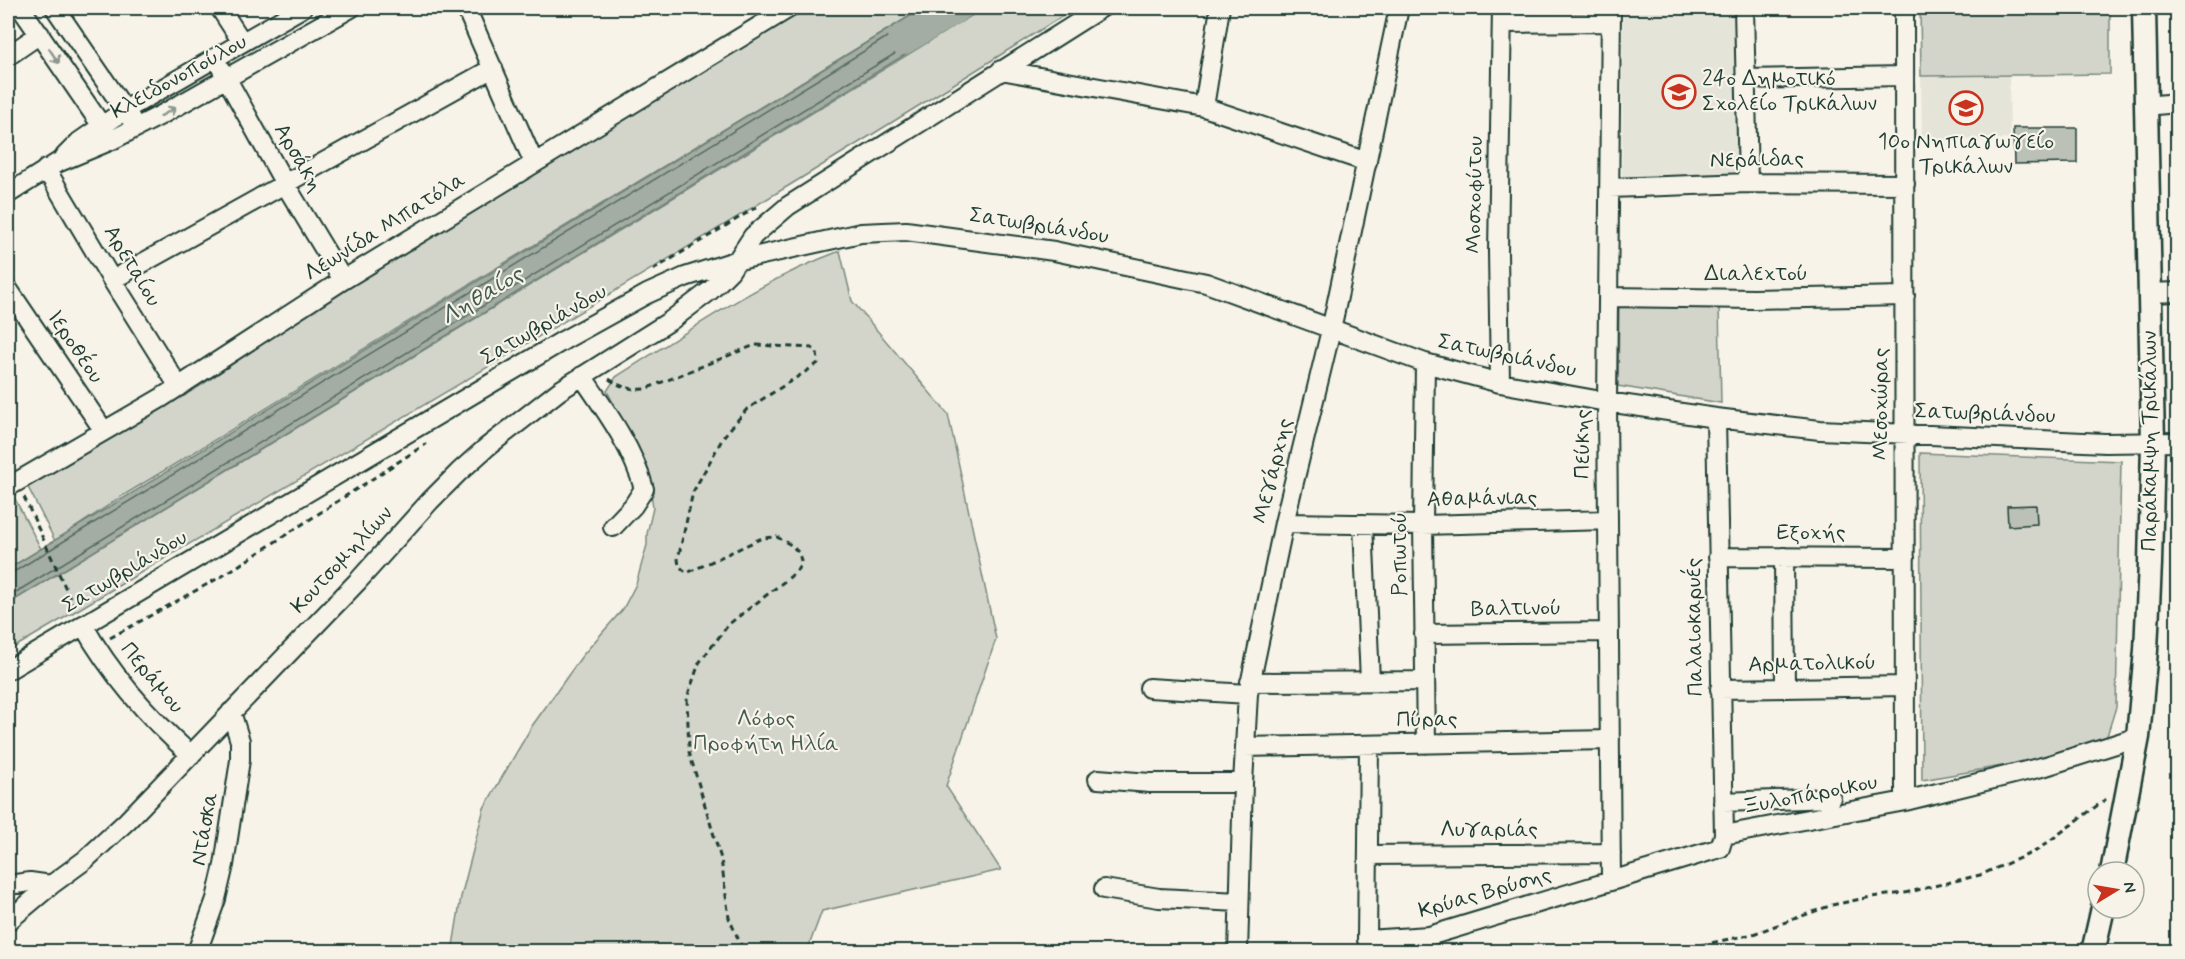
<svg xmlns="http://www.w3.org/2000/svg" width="2185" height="959" font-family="Mynerve,sans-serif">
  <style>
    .built { fill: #e5e4d9 }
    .green { fill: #d3d5ca; stroke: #79897f; stroke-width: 1.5 }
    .water { fill: #a4ada3; stroke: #6f8077; stroke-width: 1.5 }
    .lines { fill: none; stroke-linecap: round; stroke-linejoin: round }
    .shore { stroke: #546a60; stroke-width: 1.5 }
    .river { stroke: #a4ada3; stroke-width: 30 }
    .building { fill: #bbc1b6; stroke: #1f3d34; stroke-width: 1.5 }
    .minor-casing { stroke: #1f3d34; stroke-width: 22 }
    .major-casing { stroke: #1f3d34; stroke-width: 27 }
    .path { stroke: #1f3d34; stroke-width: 3; stroke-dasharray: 6 4.5; stroke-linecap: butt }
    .minor { stroke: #f7f3e8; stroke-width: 18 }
    .major { stroke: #f7f3e8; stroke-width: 22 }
    .oneway { stroke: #8b988e }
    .labels { text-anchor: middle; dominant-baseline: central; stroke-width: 4.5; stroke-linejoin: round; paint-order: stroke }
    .street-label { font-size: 22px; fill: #1f3d34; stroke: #f7f3e8 }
    .poi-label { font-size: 22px; fill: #1f3d34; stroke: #f7f3e8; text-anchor: start }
    .park-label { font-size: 22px; fill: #435b52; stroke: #f7f3e8 }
    .water-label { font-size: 24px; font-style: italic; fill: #405950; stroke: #f7f3e8 }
  </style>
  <rect width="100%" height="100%" fill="#f7f3e8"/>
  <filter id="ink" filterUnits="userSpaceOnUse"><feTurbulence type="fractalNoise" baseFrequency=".0167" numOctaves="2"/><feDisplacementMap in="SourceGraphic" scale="12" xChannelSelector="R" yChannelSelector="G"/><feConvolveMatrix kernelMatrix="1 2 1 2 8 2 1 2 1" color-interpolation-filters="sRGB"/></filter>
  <g filter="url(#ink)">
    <path class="built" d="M 1623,8 L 1735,8 L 1737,176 L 1622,178 Z
      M 2009,75 L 2010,139 L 1922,140 L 1921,76 Z"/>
    <path class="green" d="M 804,8 L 923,8 L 124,495 L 55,541 L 27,485 L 200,386 L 340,290 Z
      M 984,8 L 1075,8 C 724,230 365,440 8,651 L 8,604 Z
      M 1920,8 L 2110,8 L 2110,74 L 1921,76 Z
      M 840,251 L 852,301 L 948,414 L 996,639 L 946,786 L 1001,870 L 822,911 L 807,951 L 452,952 L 461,897 L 484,808 L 532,726 L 582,656 L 623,609 L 636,584 L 647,545 L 647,534 L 653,508 L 650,486 L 633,440 L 607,391 L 616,377 C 689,331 759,281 840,251 Z
      M 1619,304 L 1719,305 L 1721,403 L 1618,386 Z
      M 1920,453 L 2121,461 L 2116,707 L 2106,739 L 2041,759 L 1922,780 Z
      M 14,497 L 41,549 L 8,569 L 8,502 Z"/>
    <path class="water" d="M 923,8 L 929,8 L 942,32 L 8,604 L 8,569 Z"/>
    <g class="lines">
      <path class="shore" d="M 8,573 L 12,573 L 923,15 L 927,16 L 933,28 L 932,31 L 8,597"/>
      <path class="river" d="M 902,40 L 956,8"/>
    </g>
    <path class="building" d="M 2013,128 L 2077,128 L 2077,163 L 2014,164 Z
      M 2036,505 L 2037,524 L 2008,526 L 2007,506 Z"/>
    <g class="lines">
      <g class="minor-casing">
        <path id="minor" d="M 21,8 L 108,135
          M 55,8 L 131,119
          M 220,8 L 242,42
          M 466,8 L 534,163
          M 1611,8 L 1607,402 L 1611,880
          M 1744,8 L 1748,183
          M 1904,8 L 1905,801
          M 1502,23 L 1611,22
          M 8,56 L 40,34
          M 222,70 L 285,184 L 343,280
          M 1001,70 L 1204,107 L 1367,162
          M 1745,79 L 1904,76
          M 2145,106 L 2178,103
          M 1204,107 L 1220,8
          M 65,156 L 79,142 L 125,110 L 302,8
          M 46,169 L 112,280 L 179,387
          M 1610,188 L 1748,183 L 1905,184
          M 8,194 L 57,163 L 112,140 L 163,114 L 351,8
          M 112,280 L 493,68
          M 8,289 L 104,431
          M 2148,293 L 2178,292
          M 1609,297 L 1754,299 L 1905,296
          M 1425,363 L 1423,525 L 1426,744
          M 582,376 C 606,411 633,448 644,489 L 633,506 L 613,527
          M 1500,383 L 1498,252 L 1502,8
          M 8,487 L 161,398 L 343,280 L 789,8
          M 1284,523 L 1423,525 L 1608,520
          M 1363,524 L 1370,681
          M 1718,557 L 1905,558
          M 1784,557 L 1785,688
          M 83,625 C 112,676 148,717 191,755
          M 1424,634 L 1609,632
          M 8,670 L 564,340 L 647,294 L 685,277 L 735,261 L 861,233 L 906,231 L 1054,251 L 1206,283 L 1425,363 L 1500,383 L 1607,402 L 1716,418 L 1820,430 L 2105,443 L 2178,442
          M 1250,682 L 1425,681
          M 1149,688 L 1248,694
          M 1720,689 L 1905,686
          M 1369,745 L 1367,940 L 1429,936 L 1720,848 L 1724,835 L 1716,418
          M 1245,747 L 1610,740
          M 1098,779 L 1150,783 L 1243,783
          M 1723,802 L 1831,798
          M 1724,835 L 1905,801 L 2046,766 L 2138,737
          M 1368,855 L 1611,853
          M 8,885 L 30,882 L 51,885
          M 1104,889 L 1159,898 L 1239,902
          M 8,921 L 51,885 L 85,860 L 127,821 L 358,581 L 430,501 L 459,472 L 487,447 L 559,391 L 670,321 L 711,290 L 730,271 L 753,236 L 788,206 L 1101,8
          M 197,952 L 216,899 L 224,865 L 240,760 L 240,741 L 231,712
          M 1238,952 L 1243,783 L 1248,694 L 1284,523 L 1331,330 L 1399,8"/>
      </g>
      <g class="major-casing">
        <path id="major" d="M 2112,872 L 2138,737 L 2146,650 L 2150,563 L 2153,443 L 2144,8
          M 2093,952 L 2103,908"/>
      </g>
      <path class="path" d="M 653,270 L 760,205
        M 609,379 C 621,387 630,390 645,389 L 755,345 L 812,348 L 817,352 L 818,363 L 813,367 L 747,409 L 724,436 L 693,492 L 678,559 L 679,566 L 687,573 L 762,538 L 777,537 L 791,545 L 799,553 L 801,561 L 798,569 L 790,577 L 729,624 L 699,663 L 687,698 L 689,752 L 721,859 L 729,918 L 744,952
        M 24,497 L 76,611
        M 110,638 L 224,575 L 426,444
        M 1682,952 L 1697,946 L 1753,934 L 1832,905 L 1871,897 L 1905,893 L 1980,875 L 2036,851 L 2106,799"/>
      <use href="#minor" class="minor"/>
      <use href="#major" class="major"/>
    </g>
    <defs><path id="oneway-shaft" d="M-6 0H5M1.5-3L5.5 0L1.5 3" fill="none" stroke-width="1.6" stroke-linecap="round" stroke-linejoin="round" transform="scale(1.5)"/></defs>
    <g class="oneway">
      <use href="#oneway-shaft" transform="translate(54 56) rotate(56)"/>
      <use href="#oneway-shaft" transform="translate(168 112) rotate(-29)"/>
    </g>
  </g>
  <defs>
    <g id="school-ring" transform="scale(1.725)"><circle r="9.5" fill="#f7f3e8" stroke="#c8321e" stroke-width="1.5"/><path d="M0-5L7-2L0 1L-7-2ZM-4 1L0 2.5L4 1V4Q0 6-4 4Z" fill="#c8321e"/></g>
  </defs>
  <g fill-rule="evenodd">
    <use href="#school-ring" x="1679" y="92"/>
    <use href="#school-ring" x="1966" y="108"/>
  </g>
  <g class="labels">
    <g class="street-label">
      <text transform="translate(179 77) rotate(-29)">Κλειδονοπούλου</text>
      <text transform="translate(298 158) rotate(60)">Αρσάκη</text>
      <text transform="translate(1757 160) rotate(-1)">Νεράιδας</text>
      <text transform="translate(1475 195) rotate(-89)">Μοσχοφύτου</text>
      <text transform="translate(1039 226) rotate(9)">Σατωβριάνδου</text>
      <text transform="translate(385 227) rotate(-32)">Λεωνίδα Μπατόλα</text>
      <text transform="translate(132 266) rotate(59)">Αρεταίου</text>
      <text x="1756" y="274">Διαλεχτού</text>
      <text transform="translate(544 325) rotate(-30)">Σατωβριάνδου</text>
      <text transform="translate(75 347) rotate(56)">Ιεροθέου</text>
      <text transform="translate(1507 356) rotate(12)">Σατωβριάνδου</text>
      <text transform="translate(1881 404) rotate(-90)">Μεσοχώρας</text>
      <text transform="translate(1985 414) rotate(2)">Σατωβριάνδου</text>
      <text transform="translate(2150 441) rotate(-90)">Παράκαμψη Τρικάλων</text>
      <text transform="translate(1583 444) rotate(-90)">Πεύκης</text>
      <text transform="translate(1273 471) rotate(-76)">Μεγάρχης</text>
      <text transform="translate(1482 499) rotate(-1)">Αθαμάνιας</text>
      <text x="1811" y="533">Εξοχής</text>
      <text transform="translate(1400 554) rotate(-90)">Ροπωτού</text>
      <text transform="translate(342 560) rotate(-47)">Κουτσομηλίων</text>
      <text transform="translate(125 572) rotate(-31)">Σατωβριάνδου</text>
      <text transform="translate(1516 609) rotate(-1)">Βαλτινού</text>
      <text transform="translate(1695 627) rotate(-91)">Παλαιοκαρυές</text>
      <text transform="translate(1812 664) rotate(-1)">Αρματολικού</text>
      <text transform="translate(152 678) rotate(50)">Περάμου</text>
      <text transform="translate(1427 720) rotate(-1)">Πύρας</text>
      <text transform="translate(1810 795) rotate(-11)">Ξυλοπάροικου</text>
      <text transform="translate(205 829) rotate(-80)">Ντάσκα</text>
      <text x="1489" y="830">Λυγαριάς</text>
      <text transform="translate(1485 893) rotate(-16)">Κρύας Βρύσης</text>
    </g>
    <g class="poi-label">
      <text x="1702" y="79">24ο Δημοτικό<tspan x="1702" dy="25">Σχολείο Τρικάλων</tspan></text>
      <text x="1966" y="142" text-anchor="middle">10ο Νηπιαγωγείο<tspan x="1966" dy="25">Τρικάλων</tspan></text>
    </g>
    <g class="park-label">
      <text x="766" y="719">Λόφος<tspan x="766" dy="25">Προφήτη Ηλία</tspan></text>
    </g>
    <g class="water-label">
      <text transform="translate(482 296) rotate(-31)">Ληθαίος</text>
    </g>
  </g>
  <rect width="2185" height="959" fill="none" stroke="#f7f3e8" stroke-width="30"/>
  <rect x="15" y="15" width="2155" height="929" fill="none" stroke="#1f3d34" stroke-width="2" filter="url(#ink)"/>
  <g transform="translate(2116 890) rotate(79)"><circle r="28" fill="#f7f3e8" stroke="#a1aaa0" stroke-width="1.5"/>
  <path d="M0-4.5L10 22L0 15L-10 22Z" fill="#c8321e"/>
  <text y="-9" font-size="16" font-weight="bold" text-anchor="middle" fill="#1f3d34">N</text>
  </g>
</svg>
